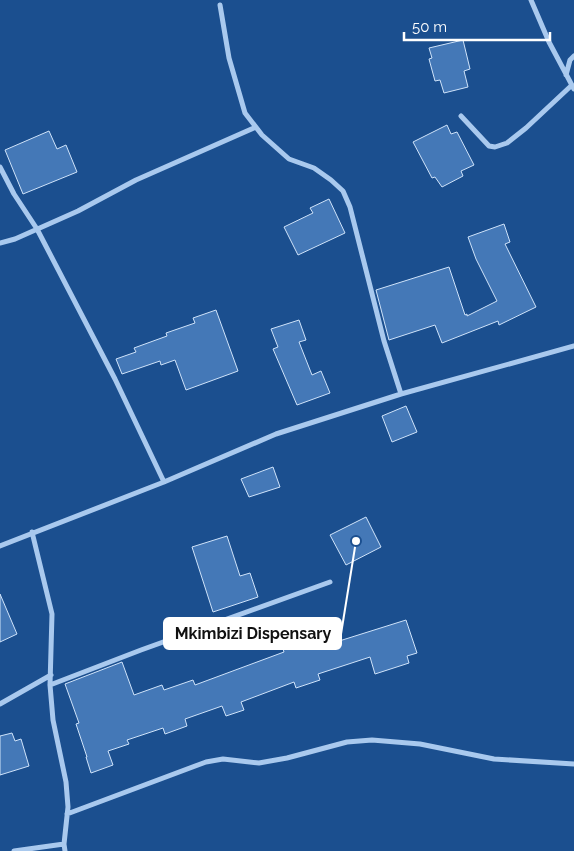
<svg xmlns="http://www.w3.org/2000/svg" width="574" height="851" font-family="Raleway,sans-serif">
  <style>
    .building { fill: #4478b7; stroke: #cfe3fa }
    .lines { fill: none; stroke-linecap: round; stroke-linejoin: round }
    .minor { stroke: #a9c9ee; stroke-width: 5 }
    .leader { fill: none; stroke: #fff; stroke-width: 2 }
    .callout-dot { fill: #fff; stroke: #1b4f8f; stroke-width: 2 }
    .callout { fill: #fff; stroke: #fff; stroke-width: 2 }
    .callout-label { font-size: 16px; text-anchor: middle; font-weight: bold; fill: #111 }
  </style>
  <rect width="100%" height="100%" fill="#1b4f8f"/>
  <path class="building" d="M 463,40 L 470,69 L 464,71 L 468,87 L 444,93 L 440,80 L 435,81 L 429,59 L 432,58 L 429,48 Z
    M 447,125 L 451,134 L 457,132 L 474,165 L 461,171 L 463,176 L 442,187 L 435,177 L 432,178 L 413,142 Z
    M 49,131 L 57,149 L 66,145 L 77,172 L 23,194 L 5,150 Z
    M 329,199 L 345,233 L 298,255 L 284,227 L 313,213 L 310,208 Z
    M 504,224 L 510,242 L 505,244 L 536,307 L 499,325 L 498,321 L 442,343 L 435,325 L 389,340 L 376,290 L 449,267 L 465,315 L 467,314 L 467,316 L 497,301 L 476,259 L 468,237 Z
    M 216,310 L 238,371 L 186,390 L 175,360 L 161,365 L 160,361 L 122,374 L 116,359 L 136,352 L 134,348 L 167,336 L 166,333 L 195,323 L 193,318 Z
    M 299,320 L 306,340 L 299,342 L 312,375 L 321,371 L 330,393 L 297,405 L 273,349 L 278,347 L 271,329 Z
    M 406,406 L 417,432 L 392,442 L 382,416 Z
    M 273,467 L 280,487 L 249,497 L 241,479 Z
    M 366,517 L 381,547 L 346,565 L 330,535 Z
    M 227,536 L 240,576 L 250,573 L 258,597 L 213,612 L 192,547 Z
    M 0,594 L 17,634 L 0,642 Z
    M 406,620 L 417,653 L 407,656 L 409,663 L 375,674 L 370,657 L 318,674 L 320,680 L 296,688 L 294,682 L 241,702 L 244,710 L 226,716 L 222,706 L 185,719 L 187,726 L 165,734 L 163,728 L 127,740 L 129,744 L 108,751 L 113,765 L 91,773 L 86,757 L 87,757 L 76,724 L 79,723 L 65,684 L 122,662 L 134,695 L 162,685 L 164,690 L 193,680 L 195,685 L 284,652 L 280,639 L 304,631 L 307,638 L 332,629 L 336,642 Z
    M 12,733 L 15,741 L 21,739 L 29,766 L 0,775 L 0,736 Z"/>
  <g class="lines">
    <path class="minor" d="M 531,0 L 549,42 L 574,89
      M 220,5 L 229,58 L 245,113 L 262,135 L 289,159 L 314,168 L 331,180 L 343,191 L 350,207 L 384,341 L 401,394
      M 566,75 L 570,60 L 574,56
      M 461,116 L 489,146 L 495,147 L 507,143 L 526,128 L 572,85
      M 0,167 L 14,194 L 37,229 L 115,379 L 164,482
      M 0,243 L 15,239 L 78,211 L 136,180 L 256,127
      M 32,532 L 52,614 L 50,685 L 53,720 L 66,782 L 68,807 L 64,844 L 65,851
      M 0,546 L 164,482 L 276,434 L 401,394 L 574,346
      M 50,685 L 141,650 L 330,582
      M 0,704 L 51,675
      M 67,814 L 206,762 L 223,759 L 259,763 L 287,758 L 347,742 L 372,740 L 420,744 L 494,759 L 574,764
      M 14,851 L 64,844"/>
  </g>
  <path class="leader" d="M356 541L341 634"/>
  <circle class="callout-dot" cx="356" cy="541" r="5"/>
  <rect class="callout" x="164" y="618" width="177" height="31" rx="5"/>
  <g class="callout-label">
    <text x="253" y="639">Mkimbizi Dispensary</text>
  </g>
  <path d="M404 32v8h146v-8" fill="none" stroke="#ffffff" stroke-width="2.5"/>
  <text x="412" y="32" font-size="15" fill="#ffffff" stroke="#1b4f8f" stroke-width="4" paint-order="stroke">50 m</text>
</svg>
